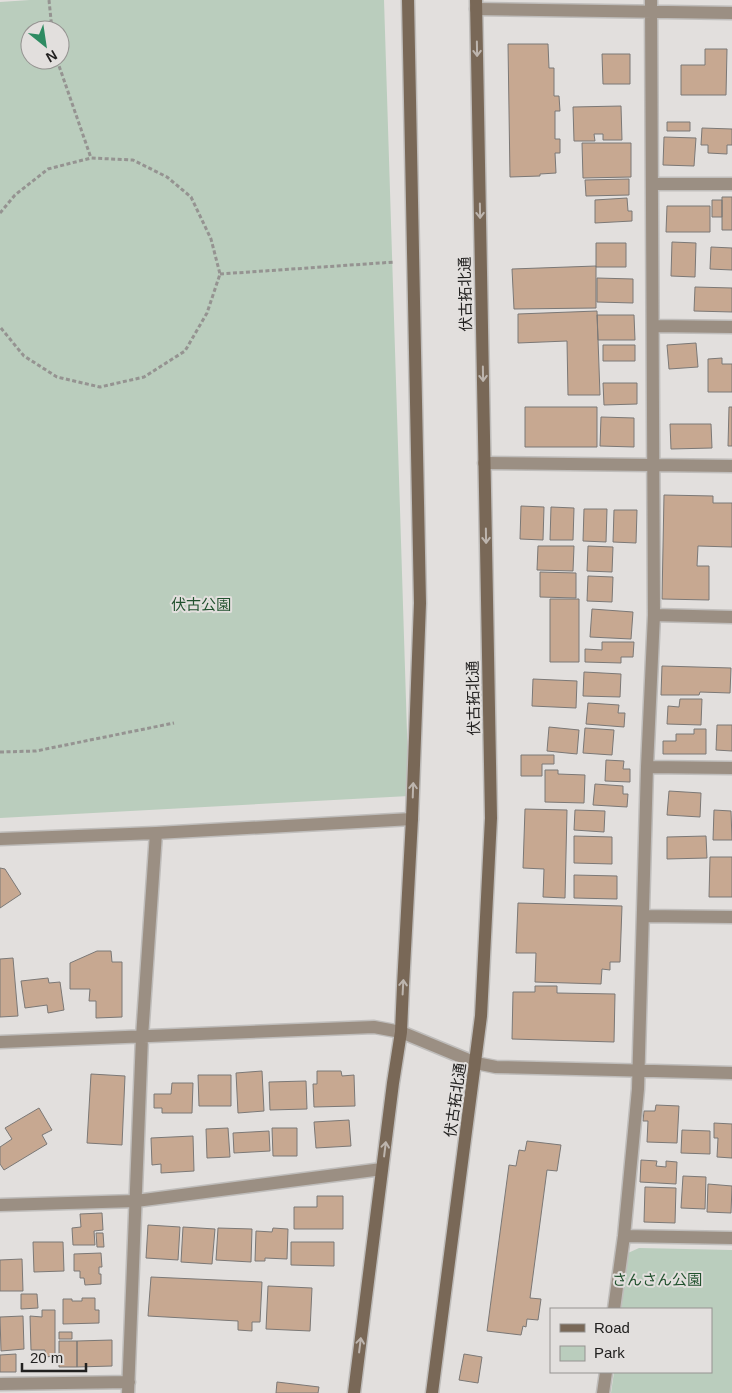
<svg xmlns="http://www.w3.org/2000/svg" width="732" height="1393" font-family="Arial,'Noto Sans JP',sans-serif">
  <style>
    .green { fill: #bacdbd; fill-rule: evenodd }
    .building { fill: #c7a891; stroke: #7b7876 }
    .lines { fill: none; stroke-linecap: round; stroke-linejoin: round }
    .street-casing { stroke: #bfbdbb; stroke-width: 15 }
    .secondary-casing { stroke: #bfbdbb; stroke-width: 15 }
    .path { stroke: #959391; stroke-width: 3; stroke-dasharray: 4 2.5; stroke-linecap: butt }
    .street { stroke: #9b8f83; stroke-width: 12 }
    .secondary { stroke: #796857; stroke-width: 12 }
    .oneway { stroke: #bdb5ae }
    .labels { text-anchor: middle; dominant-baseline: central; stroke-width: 4; stroke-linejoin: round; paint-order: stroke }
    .street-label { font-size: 15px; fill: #222120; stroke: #e2dfdd }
    .park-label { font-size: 15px; fill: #22522f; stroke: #e2dfdd }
  </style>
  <rect width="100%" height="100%" fill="#e2dfdd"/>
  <path class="green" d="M 30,0 L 384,0 L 409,796 L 0,818 L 0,2 ZM 30,30 L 60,30 L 60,60 L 30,60 Z
    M 639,1248 L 732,1250 L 732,1393 L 611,1393 L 614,1372 L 711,1372 L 711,1309 L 621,1309 L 628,1253 Z"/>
  <path class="building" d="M 508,44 L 548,44 L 549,68 L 554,68 L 554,96 L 559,96 L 560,111 L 555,111 L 555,139 L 560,139 L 560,153 L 555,153 L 556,173 L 540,174 L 540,176 L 510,177 Z
    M 705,49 L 727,49 L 726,95 L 681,95 L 681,65 L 705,65 Z
    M 602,54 L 630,54 L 630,84 L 603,84 Z
    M 621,106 L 622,140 L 603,140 L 603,134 L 594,134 L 595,141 L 574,141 L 573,107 Z
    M 667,122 L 690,122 L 690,131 L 667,131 Z
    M 702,128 L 732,129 L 732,145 L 727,145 L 727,154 L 708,153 L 708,145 L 701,145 Z
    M 664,137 L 696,138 L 694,166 L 663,165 Z
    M 582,143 L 631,143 L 631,177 L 583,178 Z
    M 629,179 L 629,195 L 586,196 L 585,180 Z
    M 722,197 L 732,197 L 732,230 L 722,230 Z
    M 627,198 L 628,211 L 632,211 L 632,221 L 595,223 L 595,200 Z
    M 712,200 L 722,200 L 722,217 L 712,217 Z
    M 667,206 L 710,206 L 710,232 L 666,232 Z
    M 672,242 L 696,243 L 695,277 L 671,276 Z
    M 596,243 L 626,243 L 626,267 L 596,267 Z
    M 711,247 L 732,248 L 732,270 L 710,269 Z
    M 596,266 L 596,308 L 514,309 L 512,269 Z
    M 597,278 L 633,279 L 633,303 L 597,302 Z
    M 695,287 L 732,288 L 732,312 L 694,311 Z
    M 597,311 L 600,395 L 568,395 L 567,341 L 518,343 L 518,314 Z
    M 597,315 L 634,315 L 635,340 L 598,340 Z
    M 696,343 L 698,367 L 669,369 L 667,345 Z
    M 603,345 L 635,345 L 635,361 L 603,361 Z
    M 722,358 L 722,364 L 732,364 L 732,392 L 708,392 L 708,359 Z
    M 603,383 L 637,383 L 637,404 L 604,405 Z
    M 525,407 L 597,407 L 597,447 L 525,447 Z
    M 729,407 L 732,407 L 732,446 L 728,446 Z
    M 601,417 L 634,418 L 634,447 L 600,446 Z
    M 670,424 L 711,424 L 712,448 L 671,449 Z
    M 664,495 L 713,496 L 713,503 L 732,503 L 732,547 L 698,546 L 697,566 L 709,566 L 709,600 L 662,599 Z
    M 521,506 L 544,507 L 543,540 L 520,539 Z
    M 551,507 L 574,508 L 573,540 L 550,540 Z
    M 584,509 L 607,509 L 606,542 L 583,541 Z
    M 614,510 L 637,510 L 636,543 L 613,542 Z
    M 538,546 L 574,546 L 573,571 L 537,570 Z
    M 588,546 L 613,547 L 612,572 L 587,571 Z
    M 540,572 L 576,573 L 576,598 L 540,597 Z
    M 588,576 L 613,577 L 612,602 L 587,601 Z
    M 550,599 L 579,599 L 579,662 L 550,662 Z
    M 592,609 L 633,612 L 631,639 L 590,637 Z
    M 602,642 L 634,642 L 633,657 L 621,657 L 621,663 L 585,662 L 585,649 L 602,650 Z
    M 662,666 L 731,668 L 730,693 L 700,692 L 699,695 L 661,695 Z
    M 584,672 L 621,674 L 620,697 L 583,696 Z
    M 533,679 L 577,681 L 576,708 L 532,706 Z
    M 680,699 L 702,699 L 701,725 L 667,724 L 668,706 L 679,707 Z
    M 588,703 L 619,705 L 618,713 L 625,713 L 624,727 L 586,724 Z
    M 717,725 L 732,725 L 732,751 L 716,750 Z
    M 549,727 L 579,730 L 577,754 L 547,751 Z
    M 585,728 L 614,730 L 612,755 L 583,753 Z
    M 694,729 L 706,729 L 706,754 L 663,754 L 663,741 L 676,741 L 676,734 L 694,734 Z
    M 521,755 L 554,755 L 554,764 L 542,764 L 542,776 L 521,776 Z
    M 606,760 L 624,761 L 623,769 L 630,769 L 630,782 L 605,781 Z
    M 545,770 L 558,770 L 558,774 L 585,775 L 584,803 L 545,802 Z
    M 595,784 L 623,786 L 623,794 L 628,794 L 627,807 L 593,805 Z
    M 669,791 L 701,793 L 700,817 L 667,815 Z
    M 525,809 L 567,810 L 565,898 L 543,897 L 544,869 L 523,868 Z
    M 575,810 L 605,811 L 604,832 L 574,830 Z
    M 714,810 L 731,811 L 732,840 L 713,840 Z
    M 574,836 L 612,837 L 612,864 L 574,863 Z
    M 706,836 L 707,858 L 667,859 L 667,837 Z
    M 710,857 L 732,857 L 732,897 L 709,897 Z
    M 0,868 L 5,869 L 21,894 L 0,908 Z
    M 574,875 L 617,876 L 617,899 L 574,898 Z
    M 518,903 L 622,906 L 620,962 L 610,962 L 610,970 L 602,969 L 601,984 L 535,982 L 536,953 L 516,953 Z
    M 97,951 L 111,951 L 112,962 L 122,962 L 122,1017 L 96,1018 L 96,1001 L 89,1001 L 90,989 L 70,989 L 70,963 Z
    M 13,958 L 18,1016 L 0,1017 L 0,959 Z
    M 48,978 L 49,983 L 60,982 L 64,1010 L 48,1013 L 47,1005 L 25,1008 L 21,981 Z
    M 535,986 L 557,986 L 557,993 L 615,994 L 614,1042 L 512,1039 L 513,992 L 535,992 Z
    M 262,1071 L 264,1111 L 238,1113 L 236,1073 Z
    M 317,1071 L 341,1071 L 342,1076 L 354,1075 L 355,1106 L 314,1107 L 313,1084 L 317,1084 Z
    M 91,1074 L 125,1076 L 122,1145 L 87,1143 Z
    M 198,1075 L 231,1075 L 231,1106 L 199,1106 Z
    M 306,1081 L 307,1109 L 270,1110 L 269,1082 Z
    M 172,1083 L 193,1083 L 192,1113 L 162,1113 L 162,1108 L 154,1108 L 154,1094 L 171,1094 Z
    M 656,1105 L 679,1106 L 677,1143 L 647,1142 L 648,1121 L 643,1121 L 644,1111 L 655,1111 Z
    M 39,1108 L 52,1130 L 42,1135 L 47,1144 L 4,1170 L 0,1164 L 0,1147 L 12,1139 L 5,1128 Z
    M 349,1120 L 351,1146 L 316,1148 L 314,1122 Z
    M 714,1123 L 732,1124 L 732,1158 L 717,1157 L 718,1138 L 714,1138 Z
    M 228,1128 L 230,1157 L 207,1158 L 206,1129 Z
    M 272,1128 L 297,1128 L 297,1156 L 273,1156 Z
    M 682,1130 L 710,1131 L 710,1154 L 681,1153 Z
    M 269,1131 L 270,1151 L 234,1153 L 233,1133 Z
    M 193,1136 L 194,1171 L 161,1173 L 161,1164 L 152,1165 L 151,1138 Z
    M 527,1141 L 561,1145 L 557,1171 L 547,1170 L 530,1298 L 541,1299 L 538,1320 L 527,1319 L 526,1327 L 523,1326 L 521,1335 L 487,1331 L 509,1165 L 516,1166 L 519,1150 L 525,1151 Z
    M 641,1160 L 657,1161 L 656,1166 L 666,1167 L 666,1161 L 677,1162 L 676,1184 L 640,1182 Z
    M 683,1176 L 706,1177 L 705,1209 L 681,1208 Z
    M 708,1184 L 732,1186 L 731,1213 L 707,1212 Z
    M 645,1187 L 676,1188 L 675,1223 L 644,1222 Z
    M 317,1196 L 343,1196 L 343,1229 L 294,1229 L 294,1207 L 317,1207 Z
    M 102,1213 L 103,1230 L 94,1231 L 95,1245 L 73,1245 L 72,1228 L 81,1227 L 80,1214 Z
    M 148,1225 L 180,1227 L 178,1260 L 146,1258 Z
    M 183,1227 L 215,1229 L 212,1264 L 181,1262 Z
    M 218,1228 L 252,1229 L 251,1262 L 216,1260 Z
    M 273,1228 L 288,1229 L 287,1259 L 265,1258 L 265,1261 L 255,1261 L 256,1231 L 272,1232 Z
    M 96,1233 L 103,1233 L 104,1247 L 97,1247 Z
    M 33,1242 L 63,1242 L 64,1271 L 34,1272 Z
    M 291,1242 L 334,1242 L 334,1266 L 291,1265 Z
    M 101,1253 L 102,1267 L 99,1267 L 99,1274 L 101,1274 L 101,1284 L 85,1285 L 84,1278 L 80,1278 L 80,1271 L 74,1271 L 74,1254 Z
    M 22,1259 L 23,1291 L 0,1291 L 0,1260 Z
    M 151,1277 L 262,1282 L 260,1322 L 252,1322 L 252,1331 L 238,1330 L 238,1321 L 148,1316 Z
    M 268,1286 L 312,1288 L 310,1331 L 266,1329 Z
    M 21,1294 L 37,1294 L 38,1308 L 21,1309 Z
    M 82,1298 L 95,1298 L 95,1310 L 99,1310 L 99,1323 L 63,1324 L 63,1299 L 72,1299 L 72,1301 L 82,1301 Z
    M 42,1310 L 55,1310 L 55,1356 L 45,1357 L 45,1350 L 31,1350 L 30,1316 L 42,1317 Z
    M 23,1316 L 24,1349 L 1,1351 L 0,1317 Z
    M 59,1332 L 72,1332 L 72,1339 L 59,1339 Z
    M 112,1340 L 112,1366 L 77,1367 L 77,1341 Z
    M 59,1341 L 77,1341 L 77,1367 L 59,1367 Z
    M 16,1354 L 16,1372 L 0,1372 L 0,1355 Z
    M 464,1354 L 482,1357 L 478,1383 L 459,1380 Z
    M 277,1382 L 319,1387 L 318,1393 L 276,1393 Z"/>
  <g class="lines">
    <g class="street-casing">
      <path id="street" d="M 476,9 L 732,13
        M 652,184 L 732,184
        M 653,326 L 732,327
        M 484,463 L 732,466
        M 654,615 L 732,617
        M 647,767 L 732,768
        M 0,839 L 156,833 L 412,819
        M 643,916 L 732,917
        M 0,1042 L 374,1027 L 401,1032 L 476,1063 L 496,1067 L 732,1073
        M 0,1205 L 136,1201 L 382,1169
        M 624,1236 L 732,1238
        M 614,1309 L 624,1236 L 638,1089 L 647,767 L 654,615 L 651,0
        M 0,1384 L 129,1382
        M 128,1393 L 142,1037 L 156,833
        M 603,1393 L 606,1372"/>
    </g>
    <g class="secondary-casing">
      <path id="secondary" d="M 354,1393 L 393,1083 L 401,1032 L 403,986 L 412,819 L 420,603 L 408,0
        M 432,1393 L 481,1016 L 491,818 L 476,0"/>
    </g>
    <path class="path" d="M 49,0 L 52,30
      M 57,60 L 91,158
      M 0,213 L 15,195 L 48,169 L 91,158 L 133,160 L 167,177 L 191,197 L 211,239 L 220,274 L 207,313 L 185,351 L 144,377 L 100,387 L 57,377 L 24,356 L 0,327
      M 220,274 L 395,262
      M 0,752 L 36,751 L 174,723"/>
    <use href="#street" class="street"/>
    <use href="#secondary" class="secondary"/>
  </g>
  <defs><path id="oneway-shaft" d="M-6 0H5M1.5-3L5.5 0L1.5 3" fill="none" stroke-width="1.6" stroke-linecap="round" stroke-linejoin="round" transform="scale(1.25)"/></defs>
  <g class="oneway">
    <use href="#oneway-shaft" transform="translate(477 49) rotate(89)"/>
    <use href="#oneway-shaft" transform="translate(480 211) rotate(89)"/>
    <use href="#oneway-shaft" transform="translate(483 374) rotate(89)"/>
    <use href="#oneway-shaft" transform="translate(486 536) rotate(89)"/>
    <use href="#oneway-shaft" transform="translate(413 790) rotate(-88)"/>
    <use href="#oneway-shaft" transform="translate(403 987) rotate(-87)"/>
    <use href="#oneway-shaft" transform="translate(385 1149) rotate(-83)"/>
    <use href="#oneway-shaft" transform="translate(360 1345) rotate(-83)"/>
  </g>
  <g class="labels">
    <g class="street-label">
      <text transform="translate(465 294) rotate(-91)">伏古拓北通</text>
      <text transform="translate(473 698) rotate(-91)">伏古拓北通</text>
      <text transform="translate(455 1100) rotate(-82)">伏古拓北通</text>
    </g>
    <g class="park-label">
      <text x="201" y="604">伏古公園</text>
      <text x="657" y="1279">さんさん公園</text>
    </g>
  </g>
  <rect x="550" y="1308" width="162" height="65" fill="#e2dfdd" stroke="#959391"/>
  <rect x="560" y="1324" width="25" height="8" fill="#796857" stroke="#959391"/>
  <text x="594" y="1333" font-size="15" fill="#222120">Road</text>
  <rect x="560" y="1346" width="25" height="15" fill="#bacdbd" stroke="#959391"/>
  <text x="594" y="1358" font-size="15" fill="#222120">Park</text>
  <g transform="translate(45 45) rotate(150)"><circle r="24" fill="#e2dfdd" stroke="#959391"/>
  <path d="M0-4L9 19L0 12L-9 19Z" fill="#2e8b62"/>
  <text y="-8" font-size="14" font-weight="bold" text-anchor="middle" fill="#222120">N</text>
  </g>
  <path d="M22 1363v8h64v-8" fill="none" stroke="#222120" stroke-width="2.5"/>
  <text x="30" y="1363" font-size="15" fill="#222120" stroke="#e2dfdd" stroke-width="4" paint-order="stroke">20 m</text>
</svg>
